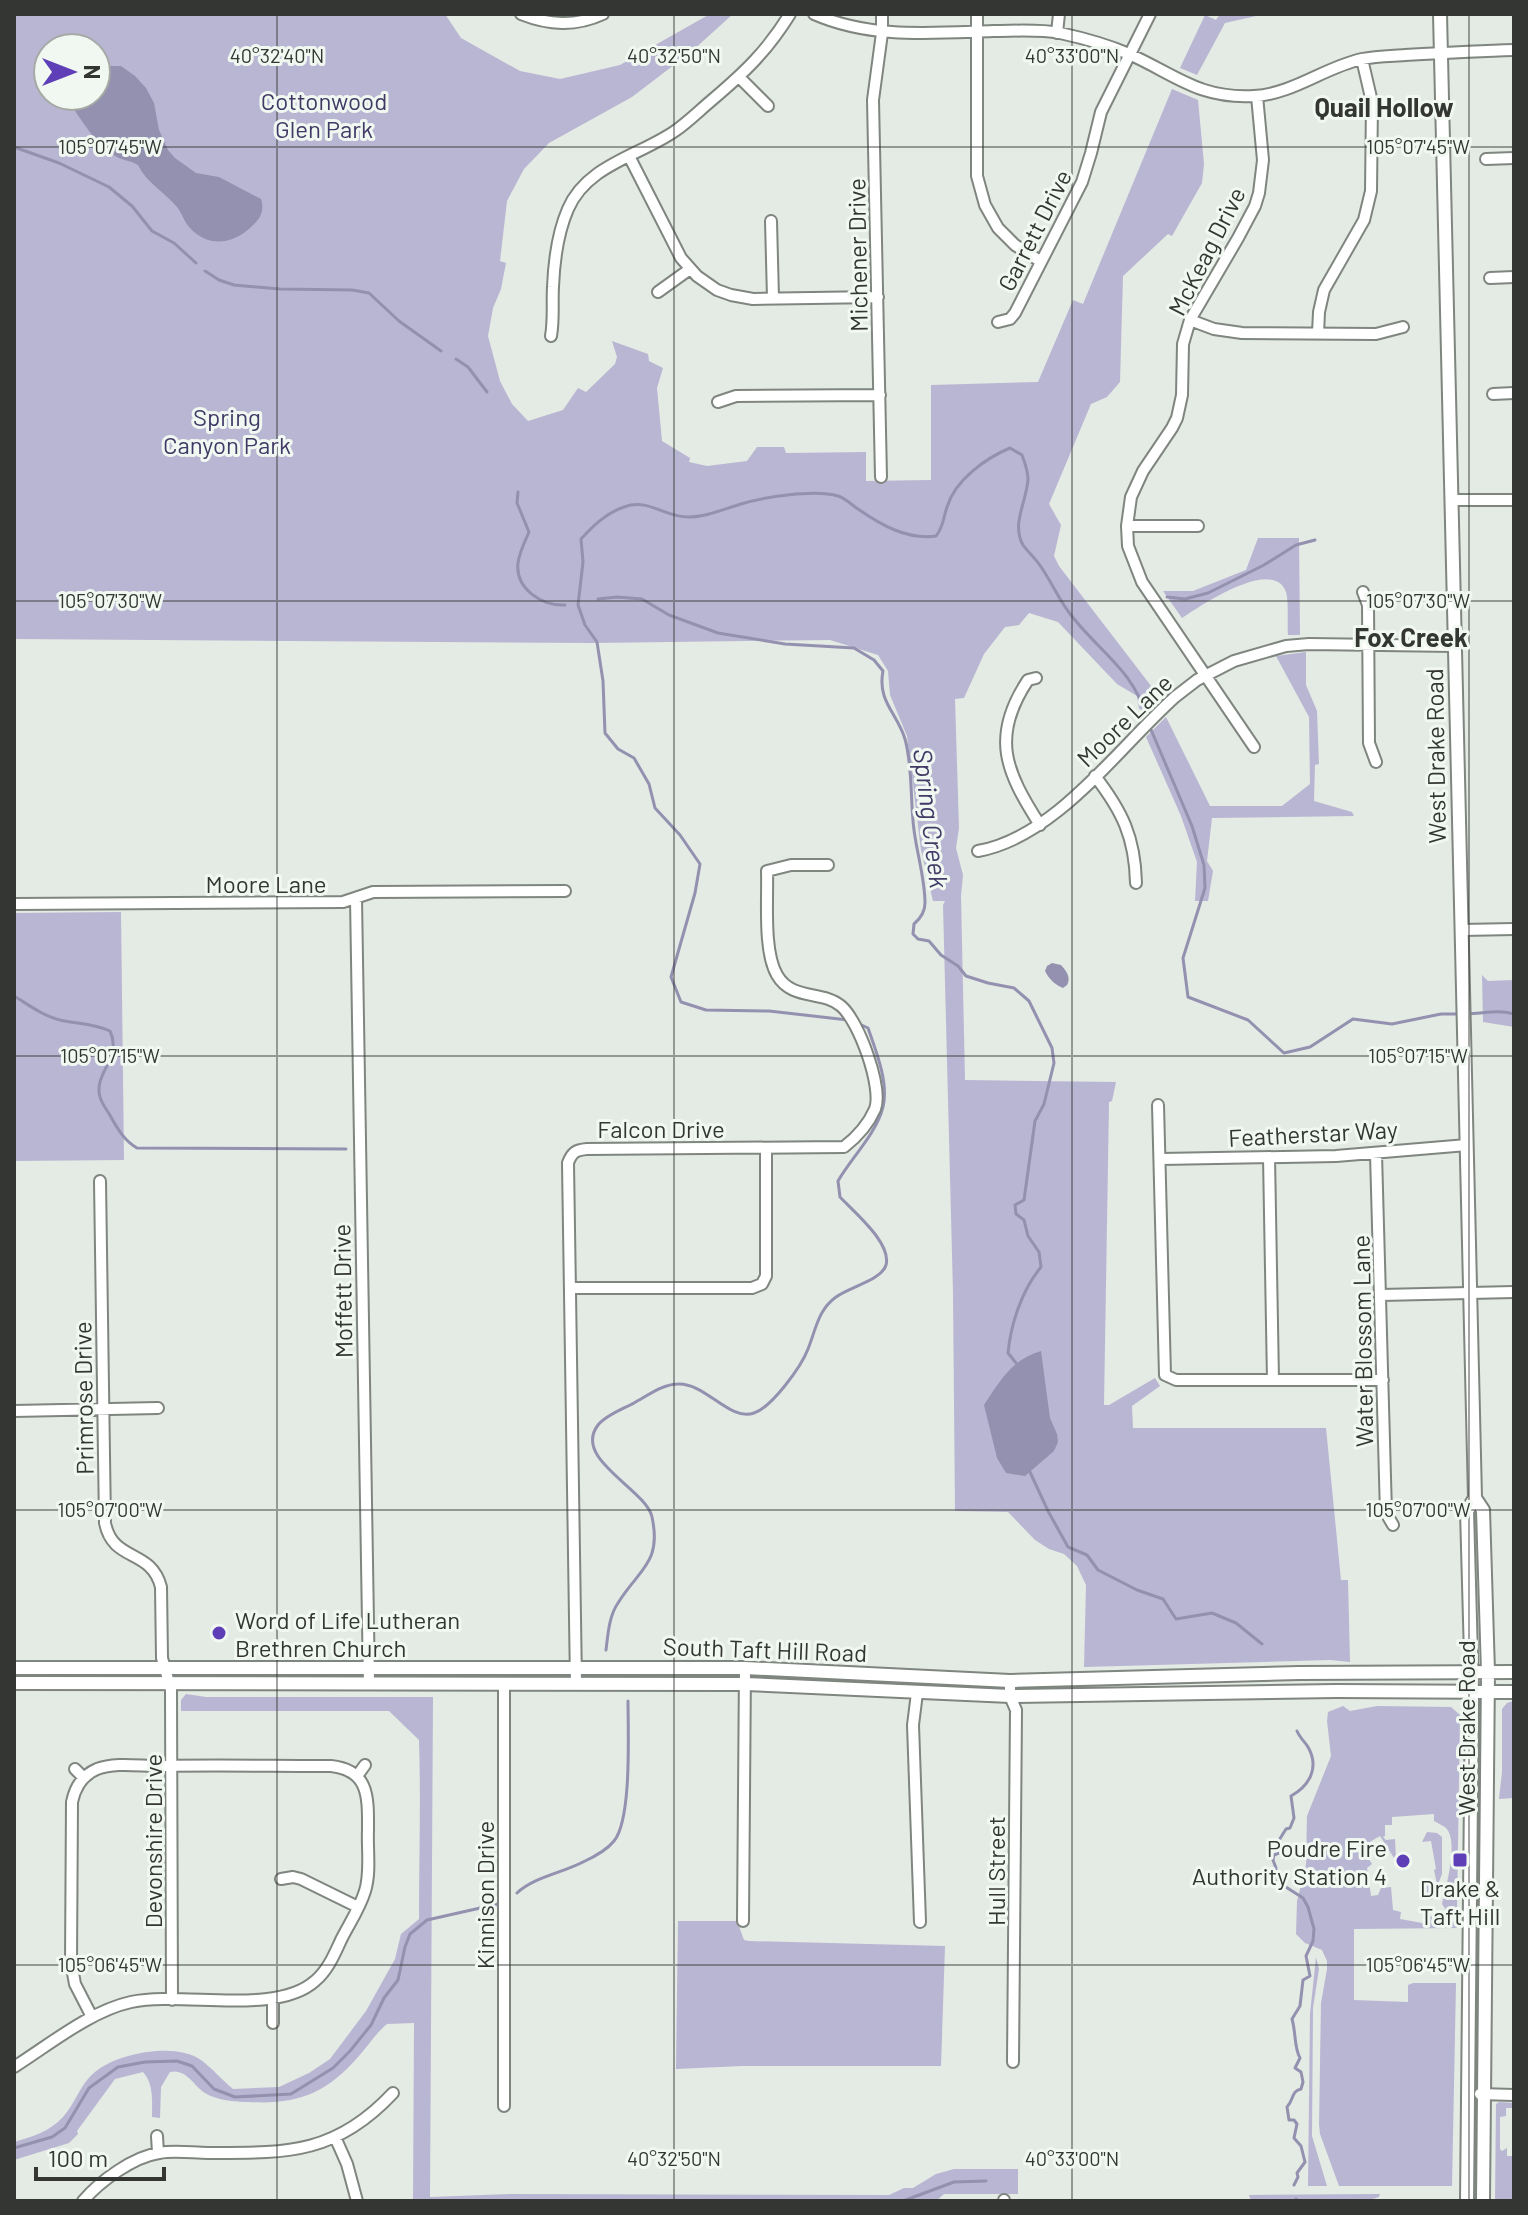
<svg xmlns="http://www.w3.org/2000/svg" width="1528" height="2215" font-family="Barlow,sans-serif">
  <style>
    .green { fill: #b9b6d3; fill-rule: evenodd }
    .water { fill: #9391af }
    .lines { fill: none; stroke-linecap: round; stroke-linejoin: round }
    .stream { stroke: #9391af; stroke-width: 3 }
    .minor-casing { stroke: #7f857f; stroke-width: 14 }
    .major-casing { stroke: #7f857f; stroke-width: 16 }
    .minor { stroke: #fff; stroke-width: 10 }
    .major { stroke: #fff; stroke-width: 12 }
    .ticks { fill: none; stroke: #343634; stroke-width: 2; stroke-opacity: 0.45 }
    .poi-dot { fill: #5e3fb7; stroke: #f1f8f1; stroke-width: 3 }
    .labels { text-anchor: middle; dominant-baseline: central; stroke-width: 6; stroke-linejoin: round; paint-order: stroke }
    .park-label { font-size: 24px; fill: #403966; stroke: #f1f8f1 }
    .street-label { font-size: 24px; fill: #343634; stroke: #f1f8f1 }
    .poi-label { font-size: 24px; fill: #343634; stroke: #f1f8f1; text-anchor: start }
    .neighbourhood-label { font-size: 26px; font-weight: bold; fill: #343634; stroke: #f1f8f1 }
    .water-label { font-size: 26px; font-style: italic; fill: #423b67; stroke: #f1f8f1 }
    .ticks-label { font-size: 20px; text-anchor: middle; fill: #343634; stroke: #f1f8f1; stroke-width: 6; stroke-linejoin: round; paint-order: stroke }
  </style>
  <rect width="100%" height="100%" fill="#e4eae4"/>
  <path class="green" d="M 14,14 L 445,14 L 461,38 L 520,71 L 560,79 L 620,65 L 710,14 L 733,14 L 691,52 L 632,97 L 549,143 L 524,169 L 507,201 L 500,261 L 506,263 L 501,289 L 493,308 L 488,336 L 500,381 L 512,404 L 528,421 L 563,410 L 578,388 L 586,392 L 615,364 L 617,357 L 612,341 L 648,354 L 649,361 L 663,368 L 657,388 L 662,441 L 690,458 L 689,462 L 707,466 L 747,461 L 757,447 L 784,447 L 786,453 L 866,452 L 866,481 L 931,480 L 931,385 L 1038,382 L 1073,300 L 1083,304 L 1172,89 L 1198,100 L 1204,164 L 1202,183 L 1172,236 L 1168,234 L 1123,276 L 1120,382 L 1107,397 L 1091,404 L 1049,504 L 1061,525 L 1054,556 L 1059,566 L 1158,695 L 1143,712 L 1139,708 L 1137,696 L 1117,684 L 1058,622 L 1029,613 L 1019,625 L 1005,627 L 984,654 L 964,698 L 955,699 L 959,828 L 956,848 L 963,875 L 961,896 L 965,1080 L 1116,1082 L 1112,1101 L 1109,1102 L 1104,1405 L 1109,1405 L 1155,1378 L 1160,1386 L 1132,1406 L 1133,1428 L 1326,1428 L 1341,1580 L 1348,1580 L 1350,1662 L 1330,1660 L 1084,1667 L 1086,1585 L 1077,1566 L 1064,1554 L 1049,1549 L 1035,1540 L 1008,1512 L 955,1511 L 953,1293 L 943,905 L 945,901 L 933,901 L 921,850 L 907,736 L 890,695 L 888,671 L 878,655 L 830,640 L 593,643 L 14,639 ZM 48,48 L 96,48 L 96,96 L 48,96 Z
    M 1220,14 L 1265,14 L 1225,23 L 1197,75 L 1180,68 L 1205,15 L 1216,20 Z
    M 1258,538 L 1299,538 L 1300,635 L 1288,635 C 1287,624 1289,602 1286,592 C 1273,556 1199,607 1182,618 L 1163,591 L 1193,591 L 1246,570 Z
    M 1306,652 L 1306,685 L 1317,711 L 1319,764 L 1315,765 L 1314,801 L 1352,812 L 1354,816 L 1212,818 L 1207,861 L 1213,871 L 1208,901 L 1195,901 L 1197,862 L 1181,816 L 1146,737 L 1166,717 L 1210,806 L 1282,806 L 1310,784 L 1309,717 L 1276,656 Z
    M 121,912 L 124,1160 L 14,1161 L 14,913 Z
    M 1482,975 L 1488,981 L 1514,980 L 1514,1027 L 1483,1022 Z
    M 186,1694 L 206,1697 L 433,1697 L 430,2197 L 510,2194 L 889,2195 L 904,2188 L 913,2188 L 936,2174 L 954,2169 L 1018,2169 L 1018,2194 L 944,2194 L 936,2201 L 413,2201 L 414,2023 L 387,2024 C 376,2033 368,2046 358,2057 C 326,2094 296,2105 248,2102 C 235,2102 216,2100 205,2093 C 193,2085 186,2068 170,2072 L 161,2087 L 160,2118 L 152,2117 C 152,2101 154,2084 143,2072 L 115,2079 L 77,2131 L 78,2134 L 69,2143 L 14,2160 L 14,2142 C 32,2137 49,2132 63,2117 C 75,2104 80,2084 95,2072 C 118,2053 175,2042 201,2060 C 212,2068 222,2080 233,2089 L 279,2087 L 309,2073 L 330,2059 L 366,2011 L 395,1959 L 401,1934 L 419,1919 C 419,1858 421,1801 419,1740 L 389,1711 L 181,1711 L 181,1700 Z
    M 1514,1701 L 1514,1798 L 1499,1799 L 1502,1772 L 1502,1709 L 1507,1703 Z
    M 1343,1706 L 1350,1711 L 1377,1706 L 1451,1707 L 1460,1715 L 1457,1909 L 1446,1910 L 1442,1904 C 1446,1887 1459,1841 1446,1828 C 1444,1826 1436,1822 1434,1821 L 1434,1814 L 1392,1817 L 1392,1825 L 1385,1825 L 1385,1836 L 1383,1837 L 1386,1840 L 1395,1839 L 1396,1858 L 1394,1858 L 1380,1836 L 1361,1847 L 1372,1864 L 1367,1868 L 1371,1896 L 1378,1895 L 1381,1888 L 1391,1887 L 1393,1910 L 1401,1912 L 1400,1919 L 1428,1924 L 1430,1916 L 1457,1923 L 1457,1928 L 1354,1929 L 1354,2000 L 1408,2002 L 1408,1985 L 1413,1983 L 1456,1983 L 1452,2186 L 1339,2186 L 1320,2134 L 1319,2125 L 1321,2003 L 1327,1969 L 1327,1961 L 1322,1950 L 1305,1943 L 1296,1934 L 1297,1901 L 1306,1865 L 1307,1816 L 1331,1756 L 1327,1721 L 1328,1712 Z
    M 1427,1832 L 1437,1833 L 1442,1837 L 1442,1874 L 1432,1900 L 1427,1899 L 1426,1885 L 1437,1884 L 1434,1870 L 1436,1869 L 1431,1841 L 1422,1842 Z
    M 678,1921 L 737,1921 L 744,1940 L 749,1941 L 945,1946 L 941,2066 L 742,2066 L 676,2069 Z
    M 1316,1957 L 1319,1969 L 1313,2008 L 1312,2136 L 1327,2186 L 1308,2186 L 1310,2014 Z
    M 1499,2102 L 1514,2103 L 1514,2108 L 1506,2108 L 1506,2116 L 1500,2117 L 1500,2149 L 1502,2151 L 1507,2148 L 1507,2156 L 1514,2156 L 1514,2201 L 1495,2201 L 1496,2104 Z
    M 1380,2194 L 1379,2197 L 1366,2201 L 1251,2201 L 1249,2195 Z"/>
  <path class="water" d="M 108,66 L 121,66 L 135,76 L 146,88 L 154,103 L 159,130 L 168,150 L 175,158 L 196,173 L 219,177 L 261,199 C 265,211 260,219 251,227 C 234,244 208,248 190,228 C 184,222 182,213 177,207 C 164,192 146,182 138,165 C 132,161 126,161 119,158 C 99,148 86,127 73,108 L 75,96 L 96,96 L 96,71 Z
    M 1052,963 L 1061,965 C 1067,972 1071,977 1067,985 L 1063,988 C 1054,984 1049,979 1045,971 L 1047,966 Z
    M 1041,1351 L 1050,1418 L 1057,1434 L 1058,1442 L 1054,1451 L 1025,1476 L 1006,1473 L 997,1458 L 984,1405 C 999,1382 1012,1359 1041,1351 Z"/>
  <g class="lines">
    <path class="stream" d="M 14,147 L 59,163 L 109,187 L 132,206 L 152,231 L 174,243 L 196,263
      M 205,271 L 219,280 L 234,285 L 280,289 L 352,290 L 369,293 L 399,321 L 441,351
      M 456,359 L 468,367 L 487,392
      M 518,492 L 517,503 L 529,532 C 525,541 519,553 518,563 C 515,589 542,606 565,605
      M 1167,597 L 1185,599 L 1208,593 L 1264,565 L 1296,545 L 1315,540
      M 598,599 L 617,597 L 642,599 L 669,615 L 718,633 L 785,644 L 854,648 L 874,660 L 883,671 C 877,701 897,713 905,739 C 913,768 910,801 914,830 C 917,854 925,879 925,903 C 925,912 921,918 914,924 L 913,934 L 918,939 L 929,941 L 941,955 L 958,966 L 966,976 L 988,983 L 1014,988 L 1029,1001 L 1052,1048 L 1054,1063 L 1044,1104 L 1035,1121 L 1024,1200 L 1015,1205 L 1016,1214 L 1024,1220 L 1028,1236 L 1039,1252 L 1041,1267 C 1022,1290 1011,1323 1008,1353 L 1016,1363
      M 1149,725 L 1192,826 L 1204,865 L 1205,888 L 1183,958 L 1188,997 L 1248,1020 L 1284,1053 L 1310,1047 L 1353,1019 L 1392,1024 L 1441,1014 L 1459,1014
      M 14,996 C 29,1005 43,1016 60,1020 C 77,1024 93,1023 110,1031 C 123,1058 93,1073 100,1097 C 102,1105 109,1112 112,1119 C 119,1131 125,1141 137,1148 L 346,1149
      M 1466,1014 C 1483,1014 1497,1009 1514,1014
      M 848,1020 L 769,1011 L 706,1010 L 681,1002 L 671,977 L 695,893 L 700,864 L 680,835 L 655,808 L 649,784 L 634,758 L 618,749 L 605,733 L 603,681 L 597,642 L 585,625 L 578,605 L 583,562 L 581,539 C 593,526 606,513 624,507 C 649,498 664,517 688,517 C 706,517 724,509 741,504 C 764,497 815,489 838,496 C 845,498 852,505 858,509 C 881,525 907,540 936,536 C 944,526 943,518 947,507 C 955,480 986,458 1010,448 L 1022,455 C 1025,463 1028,471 1028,479 C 1027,501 1011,524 1023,545 C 1028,552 1034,557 1039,564 C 1050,579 1057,596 1068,611 C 1096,650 1133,668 1147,718
      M 1030,1472 L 1048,1511 L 1068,1547 L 1087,1555 L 1098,1570 L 1137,1590 L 1163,1599 L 1176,1619 L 1212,1613 L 1236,1623 L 1262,1644
      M 606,1650 C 608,1634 609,1616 618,1603 C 639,1569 662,1563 652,1517 C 646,1489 572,1459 598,1425 C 606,1415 623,1409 634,1403 C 647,1396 663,1384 678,1384 C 706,1383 730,1422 754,1413 C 772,1407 801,1367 808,1349 C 816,1329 818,1310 836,1297 C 849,1287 882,1280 886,1265 C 892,1243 853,1211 840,1197 L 838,1181 C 852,1157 876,1134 883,1107 C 889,1083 876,1051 868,1028 L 855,1022
      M 517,1893 C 534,1877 562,1873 583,1862 C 594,1857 606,1851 614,1841 C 632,1819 628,1732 628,1701
      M 14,2148 L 52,2137 L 65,2128 L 89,2088 L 118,2067 L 145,2062 L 177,2061 L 192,2066 L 214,2089 L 235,2097 L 291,2094 L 333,2068 L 350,2051 L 371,2025 L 384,1998 L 398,1980 L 405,1947 L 410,1934 L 427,1920 L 498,1904
      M 1294,2185 L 1298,2177 L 1297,2173 L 1305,2162 L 1301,2146 L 1294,2138 L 1297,2124 L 1294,2120 L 1289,2120 L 1287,2107 C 1294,2100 1291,2091 1301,2089 L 1303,2082 L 1301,2072 L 1295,2068 L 1300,2058 C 1294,2048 1296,2032 1292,2019 L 1300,2006 L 1303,1980 L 1310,1976 L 1306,1956 L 1313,1941 L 1314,1929 L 1308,1907 L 1303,1898 L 1275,1880 L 1276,1868 L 1273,1860 L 1274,1855 L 1279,1853 L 1276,1845 L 1286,1829 L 1290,1828 L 1294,1818 L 1291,1796 C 1309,1786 1320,1768 1308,1747 C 1305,1742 1300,1738 1297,1731
      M 1296,2199 L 1297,2201
      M 903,2201 L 954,2182 L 986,2181"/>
    <g class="minor-casing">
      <path id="minor" d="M 521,14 C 549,25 575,27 603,14
        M 814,14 C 871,39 932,33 993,31 C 1015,31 1038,29 1060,33 C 1083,38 1108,45 1129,54 C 1176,75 1199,99 1254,96 C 1293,94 1325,67 1362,59 C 1376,56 1391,56 1405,55 C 1441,53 1477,51 1514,50
        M 977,14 L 977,176 L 985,205 L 998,228 L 1015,245 L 1040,261
        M 1057,33 L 1059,14
        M 739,77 L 768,106
        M 629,156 L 681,258 L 697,276 L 717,290 L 731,295 L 753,299 L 878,297
        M 1486,159 L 1514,158
        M 771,221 L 773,298
        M 1490,278 L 1514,277
        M 658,292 L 690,269
        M 1190,320 L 1214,329 L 1242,333 L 1376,334 L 1403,327
        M 998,322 L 1010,319 L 1015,313 L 1082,182 L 1091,153 L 1101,112 L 1150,14
        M 1318,333 L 1319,312 L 1324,290 L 1364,220 L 1371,191 L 1372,102 L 1362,59
        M 551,336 C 554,319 552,303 553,287 C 554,262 558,232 568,209 C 587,165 639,156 675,131 C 688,122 700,110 712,100 C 745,72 767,51 790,14
        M 1493,394 L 1514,393
        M 718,402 L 736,396 L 880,395
        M 881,477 L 873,100 L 882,33 L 882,14
        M 1451,500 L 1514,500
        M 1127,526 L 1198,526
        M 1363,592 L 1368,605 L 1369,743 L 1376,762
        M 1036,678 L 1028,680 C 990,737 1006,772 1040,825
        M 1254,747 L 1142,582 L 1128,546 L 1127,526 L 1131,497 L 1143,471 L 1172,428 L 1177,418 L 1182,395 L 1183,344 L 1190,320 L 1238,238 L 1255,206 L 1259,193 L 1263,160 L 1257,96
        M 1095,776 C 1122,811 1135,837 1136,883
        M 978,851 C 1056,837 1118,748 1175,697 L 1197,680 L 1234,661 L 1286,646 L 1309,644 L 1455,646
        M 356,899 L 369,1683
        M 14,904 L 343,902 L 373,892 L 565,891
        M 1462,930 L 1514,929
        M 1158,1105 L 1165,1375 L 1176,1380 L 1383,1380
        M 1376,1154 L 1386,1513 L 1393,1525
        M 1269,1157 L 1273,1380
        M 1161,1159 L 1336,1156 L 1467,1145
        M 100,1181 L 105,1523 C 113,1563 151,1548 161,1587 L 162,1658 L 171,1690 L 172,2000
        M 570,1288 L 752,1288 L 762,1284 L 766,1276 L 766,1148
        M 1381,1295 L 1514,1292
        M 14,1411 L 158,1408
        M 1010,1681 L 1010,1696 L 1016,1710 L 1013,2062
        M 576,1683 L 568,1163 C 572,1152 576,1150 587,1149 L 844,1147 C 857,1137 868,1125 875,1109 C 883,1088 859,1021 841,1006 C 822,990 792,1001 777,975 C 763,951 768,899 767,871 L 791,865 L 828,865
        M 917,1693 L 913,1725 L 920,1922
        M 75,1769 L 84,1778
        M 357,1776 L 365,1765
        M 281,1879 L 293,1877 L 301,1879 L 358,1907
        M 743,1921 L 745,1668
        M 273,2023 L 273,1999
        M 14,2067 C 49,2045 90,2011 131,2002 C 182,1991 276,2016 315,1981 C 328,1970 334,1955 341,1940 C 349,1924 360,1908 365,1891 C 371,1872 367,1849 368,1830 C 368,1799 370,1770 331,1766 C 273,1766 216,1765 158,1766 C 139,1766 115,1762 97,1769 C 83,1775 75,1787 72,1802 L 71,1962 L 75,1984 L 92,2017
        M 1480,2094 L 1514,2095
        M 504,2106 L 504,1683
        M 157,2136 L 158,2153
        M 335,2137 L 347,2164 L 357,2201
        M 83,2201 C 100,2181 133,2157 159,2153 C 175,2150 193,2153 208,2153 C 286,2153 335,2155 393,2093
        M 1004,2201 L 1004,2200"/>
    </g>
    <g class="major-casing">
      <path id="major" d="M 1440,14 L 1475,1498 L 1467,1511 L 1472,1692 L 1467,2201
        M 1475,1498 L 1483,1510 L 1488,1672 L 1483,2201
        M 14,1668 L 745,1668 L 1010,1681 L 1299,1673 L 1514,1672
        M 14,1683 L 745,1684 L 1010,1696 L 1336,1691 L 1514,1692"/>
    </g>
    <use href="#minor" class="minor"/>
    <use href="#major" class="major"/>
  </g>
  <path class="ticks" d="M 277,14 L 277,2201M 674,14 L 674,2201M 1072,14 L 1072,2201M 1469,14 L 1469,2201M 14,147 L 1514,147M 14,601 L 1514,601M 14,1056 L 1514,1056M 14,1510 L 1514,1510M 14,1965 L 1514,1965"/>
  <g class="poi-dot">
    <circle cx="219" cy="1633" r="8"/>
    <rect x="1452" y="1852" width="16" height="16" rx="4"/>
    <circle cx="1403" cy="1861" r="8"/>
  </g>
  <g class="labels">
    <g class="park-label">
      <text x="324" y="100">Cottonwood<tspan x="324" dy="28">Glen Park</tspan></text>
      <text x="227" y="416">Spring<tspan x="227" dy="28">Canyon Park</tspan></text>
    </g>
    <g class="street-label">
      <text transform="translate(1034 230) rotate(-63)">Garrett Drive</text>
      <text transform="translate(1206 251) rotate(-63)">McKeag Drive</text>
      <text transform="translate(857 255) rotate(-91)">Michener Drive</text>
      <text transform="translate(1124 720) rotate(-44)">Moore Lane</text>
      <text transform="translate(1435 756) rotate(-91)">West Drake Road</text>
      <text x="266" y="883">Moore Lane</text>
      <text x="661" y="1128">Falcon Drive</text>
      <text transform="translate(1313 1133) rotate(-3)">Featherstar Way</text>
      <text transform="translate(342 1291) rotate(-91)">Moffett Drive</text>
      <text transform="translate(1362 1341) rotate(-91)">Water Blossom Lane</text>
      <text transform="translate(83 1398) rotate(-91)">Primrose Drive</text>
      <text transform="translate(765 1649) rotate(2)">South Taft Hill Road</text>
      <text transform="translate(1465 1728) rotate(-90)">West Drake Road</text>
      <text transform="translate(152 1841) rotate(-90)">Devonshire Drive</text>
      <text transform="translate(995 1871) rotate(-90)">Hull Street</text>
      <text transform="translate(484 1895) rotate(-90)">Kinnison Drive</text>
    </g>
    <g class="poi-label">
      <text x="235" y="1619">Word of Life Lutheran<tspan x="235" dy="28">Brethren Church</tspan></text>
      <text x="1387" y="1847" text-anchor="end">Poudre Fire<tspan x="1387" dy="28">Authority Station 4</tspan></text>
      <text x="1460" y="1887" text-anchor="middle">Drake &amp;<tspan x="1460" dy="28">Taft Hill</tspan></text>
    </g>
    <g class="neighbourhood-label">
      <text x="1384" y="106">Quail Hollow</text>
      <text x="1411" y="636">Fox Creek</text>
    </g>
    <g class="water-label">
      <text transform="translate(932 818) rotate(83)">Spring Creek</text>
    </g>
  </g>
  <g class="ticks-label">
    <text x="277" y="63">40°32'40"N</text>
    <text x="674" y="63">40°32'50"N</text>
    <text x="1072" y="63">40°33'00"N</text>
    <text x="1418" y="154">105°07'45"W</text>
    <text x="110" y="154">105°07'45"W</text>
    <text x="1418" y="608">105°07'30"W</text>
    <text x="110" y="608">105°07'30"W</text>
    <text x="110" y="1063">105°07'15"W</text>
    <text x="1418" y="1063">105°07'15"W</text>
    <text x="1418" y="1517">105°07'00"W</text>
    <text x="110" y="1517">105°07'00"W</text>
    <text x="1418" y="1972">105°06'45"W</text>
    <text x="110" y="1972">105°06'45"W</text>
    <text x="674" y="2166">40°32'50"N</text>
    <text x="1072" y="2166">40°33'00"N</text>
  </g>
  <rect width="1528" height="2215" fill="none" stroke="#343634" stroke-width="32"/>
  <g transform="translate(72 72) rotate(90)"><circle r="38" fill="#f1f8f1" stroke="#a5aaa5" stroke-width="2"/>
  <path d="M0-6L14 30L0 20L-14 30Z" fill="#5e3fb7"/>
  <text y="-12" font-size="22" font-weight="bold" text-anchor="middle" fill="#343634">N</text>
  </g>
  <path d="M36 2167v12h128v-12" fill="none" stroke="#343634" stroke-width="4"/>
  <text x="48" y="2167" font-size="24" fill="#343634" stroke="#f1f8f1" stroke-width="6" paint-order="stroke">100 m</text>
</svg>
